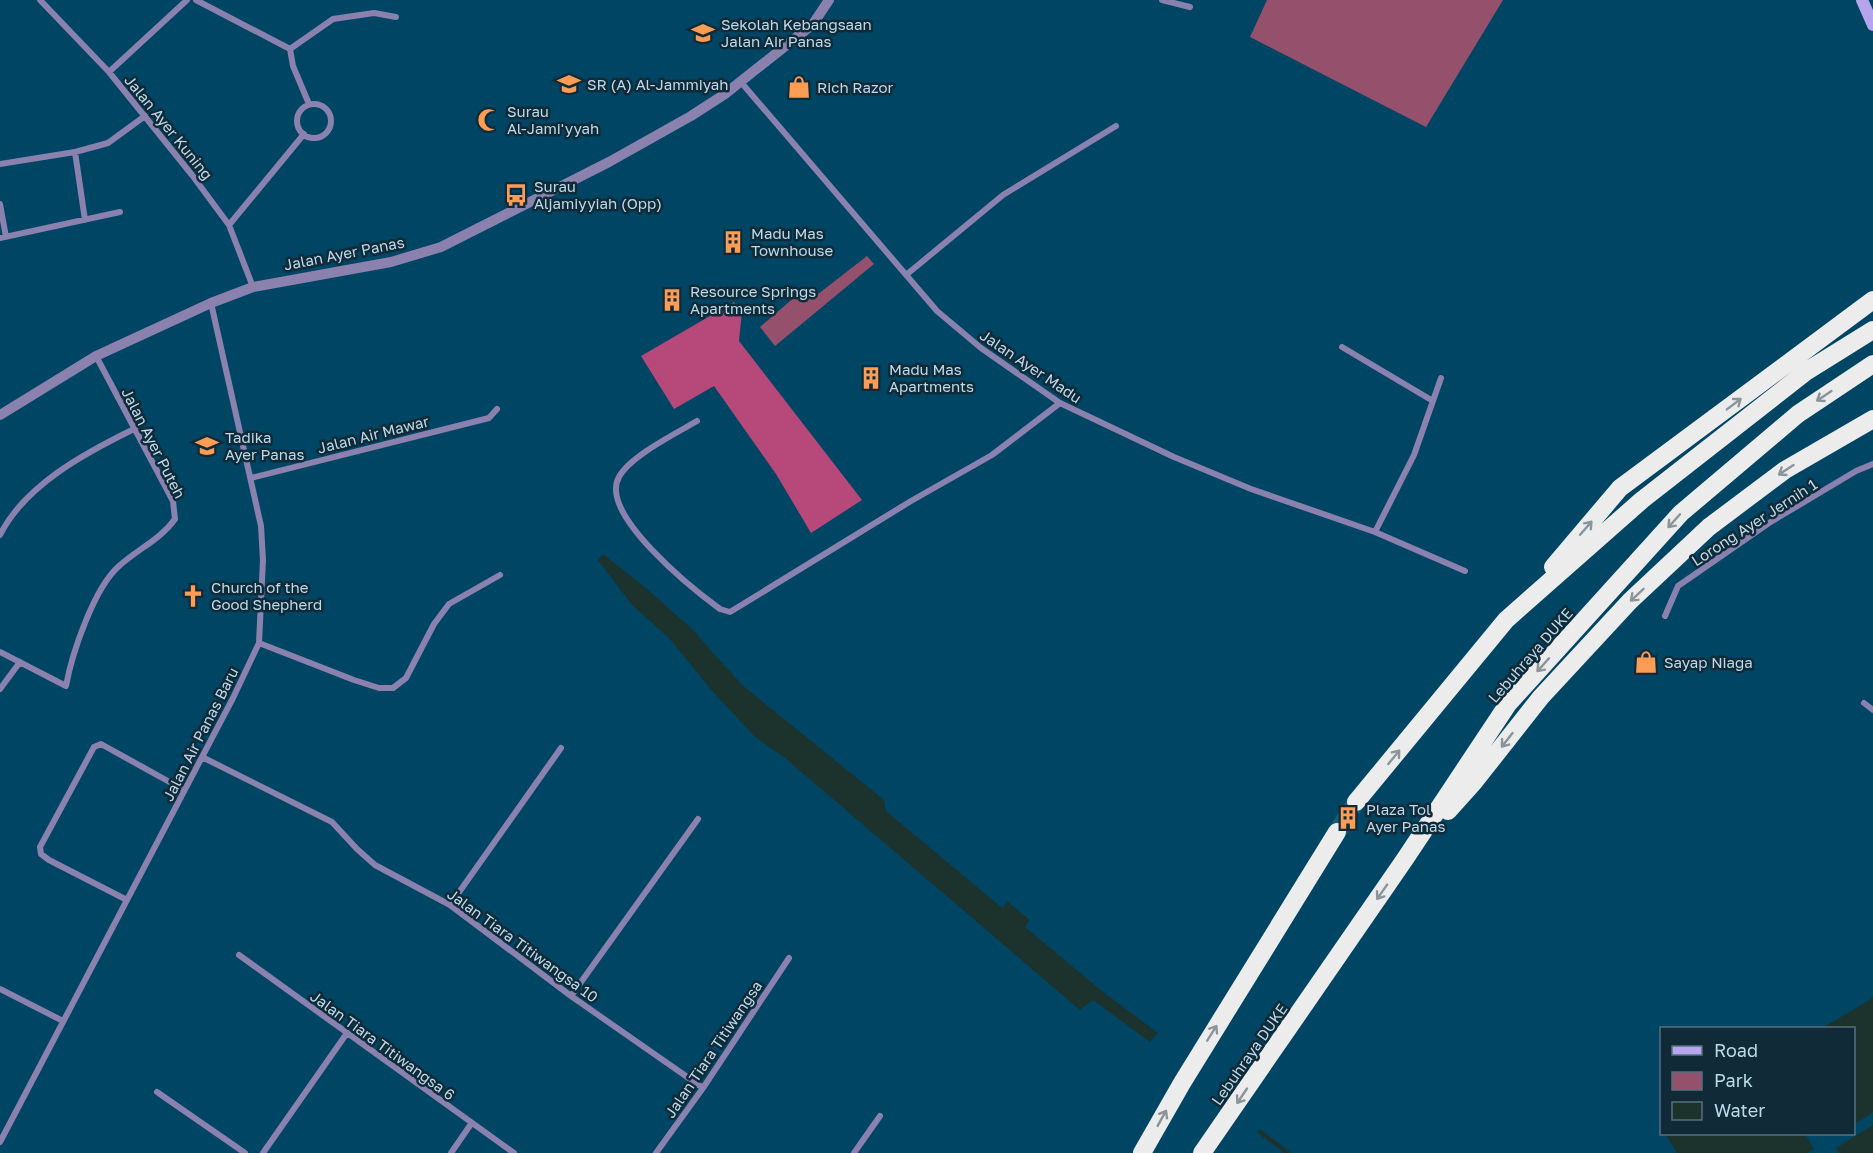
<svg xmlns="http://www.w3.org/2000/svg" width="1873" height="1153" font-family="'Golos Text',sans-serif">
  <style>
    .green { fill: #95506c }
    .forest { fill: #b7487a }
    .water { fill: #1c322c }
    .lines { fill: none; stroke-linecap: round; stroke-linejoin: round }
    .stream { stroke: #1c322c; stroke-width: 4.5 }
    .motorway-tunnel { stroke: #1c5c78; stroke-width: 18; stroke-dasharray: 18 9; stroke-linecap: butt }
    .minor { stroke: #8b81ae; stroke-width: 6 }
    .tertiary { stroke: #8b81ae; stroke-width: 10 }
    .secondary { stroke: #b6a4ec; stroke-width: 12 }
    .motorway { stroke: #ececec; stroke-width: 18 }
    .oneway { stroke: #89959b }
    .labels { text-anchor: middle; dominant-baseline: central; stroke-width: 5; stroke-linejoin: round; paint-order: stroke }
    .poi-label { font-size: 15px; fill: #bcd9eb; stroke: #112a37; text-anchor: start }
    .street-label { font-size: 15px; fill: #bcd9eb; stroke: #112a37 }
  </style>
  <rect width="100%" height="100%" fill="#004664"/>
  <path class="green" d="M 1267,0 L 1503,0 L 1426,127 L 1250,37 Z
    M 867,256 L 874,264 L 775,346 L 760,327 L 804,289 L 813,298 Z"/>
  <path class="forest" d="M 734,302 L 742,311 L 739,341 L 862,500 L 811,533 L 776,474 L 714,386 L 674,409 L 641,356 Z"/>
  <path class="water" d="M 603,554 L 646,588 L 692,629 L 742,685 L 884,800 L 886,811 L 1002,908 L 1008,902 L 1030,920 L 1025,927 L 1103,992 L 1158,1033 L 1150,1042 L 1093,1000 L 1080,1010 L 785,758 L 754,736 L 714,693 L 669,638 L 632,605 L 598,560 Z
    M 1873,998 L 1873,1113 L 1854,1124 L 1854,1028 L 1822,1028 Z
    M 1873,1125 L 1873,1153 L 1839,1153 L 1836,1148 Z
    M 1665,1134 L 1805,1134 L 1814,1149 L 1807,1153 L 1677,1153 Z"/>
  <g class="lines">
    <path class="stream" d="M 1260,1132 L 1288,1153"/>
    <path class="motorway-tunnel" d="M 1337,832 L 1356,802"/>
    <path class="minor" d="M 40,0 L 109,72 L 192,175 L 229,225 L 253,287
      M 196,0 L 290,49
      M 1162,0 L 1190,7
      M 109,72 L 187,0
      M 740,81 L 937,311 L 981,348 L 1060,403 L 1174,457 L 1251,489 L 1375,532 L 1465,571
      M 309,104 L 293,66 L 290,49 L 333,19 L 374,13 L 396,17
      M297 121a17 17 0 1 1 34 0a17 17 0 1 1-34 0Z
      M 75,152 L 85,220
      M 0,164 L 75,152 L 108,143 L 145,116
      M 0,204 L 6,237
      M 229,225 L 304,134
      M 0,238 L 120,212
      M 906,275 L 1003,195 L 1116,126
      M 1342,347 L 1433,401
      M 697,421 C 677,433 630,456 619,477 C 598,514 694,590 720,609 L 730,612 L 911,501 L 992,455 L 1060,403
      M 251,478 L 489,418 L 497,409
      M 1375,532 L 1414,455 L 1441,378
      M 0,535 C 25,485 85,453 134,429
      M 1665,616 L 1678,586 L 1769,523 L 1856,471 L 1873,464
      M 259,643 L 354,680 L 379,688 L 393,688 L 406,678 L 434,624 L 449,604 L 500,575
      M 0,652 L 66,686 C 72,653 94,588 119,566 C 138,549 161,539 175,519 L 173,501 L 96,356
      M 0,689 L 20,662
      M 1864,703 L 1873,710
      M 202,757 L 332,822 L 357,849 L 375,865 L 450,905 L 571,996 L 703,1088
      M 127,900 L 49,860 L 41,854 L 40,847 L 94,747 L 101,744 L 184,790
      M 450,905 L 561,748
      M 239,955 L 514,1153
      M 0,989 L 63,1021
      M 571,996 L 698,819
      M 157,1092 L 245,1153
      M 0,1142 L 233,698 L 259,643 L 263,560 L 261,526 L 211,303
      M 263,1153 L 347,1033
      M 451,1153 L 471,1124
      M 656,1153 L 703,1088 L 789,958
      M 854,1153 L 880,1116"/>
    <path class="tertiary" d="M 0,415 L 96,356 L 211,303 L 253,287 L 391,262 L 441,247 L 609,162 L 691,116 L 725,94 L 813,24 L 829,0"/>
    <path class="secondary" d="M 1862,0 L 1873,25"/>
    <path class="motorway" d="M 1553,567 L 1620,488 L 1873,300
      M 1356,802 L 1506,620 L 1642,500 L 1807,371 L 1873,330
      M 1448,811 L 1474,782 L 1541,697 L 1630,601 L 1709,527 L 1785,470 L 1873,419
      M 1142,1153 L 1182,1083 L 1337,832
      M 1202,1153 L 1405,859 L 1508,704 L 1681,513 L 1798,414 L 1873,364"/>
  </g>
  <defs><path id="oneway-shaft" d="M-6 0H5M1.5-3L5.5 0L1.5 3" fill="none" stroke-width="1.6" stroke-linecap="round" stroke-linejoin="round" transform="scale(1.5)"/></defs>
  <g class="oneway">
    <use href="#oneway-shaft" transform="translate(1824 396) rotate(146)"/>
    <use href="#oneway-shaft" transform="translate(1734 404) rotate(-37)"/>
    <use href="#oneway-shaft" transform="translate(1786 470) rotate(147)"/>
    <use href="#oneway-shaft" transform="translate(1674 521) rotate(132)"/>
    <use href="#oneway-shaft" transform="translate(1586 528) rotate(-49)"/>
    <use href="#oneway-shaft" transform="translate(1637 595) rotate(137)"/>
    <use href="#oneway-shaft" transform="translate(1543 665) rotate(132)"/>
    <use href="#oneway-shaft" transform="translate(1507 740) rotate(128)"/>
    <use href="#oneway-shaft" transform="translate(1394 757) rotate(-51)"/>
    <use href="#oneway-shaft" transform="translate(1382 892) rotate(125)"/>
    <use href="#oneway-shaft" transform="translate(1212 1033) rotate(-58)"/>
    <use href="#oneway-shaft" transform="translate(1242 1096) rotate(124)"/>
    <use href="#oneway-shaft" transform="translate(1162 1118) rotate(-61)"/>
  </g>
  <defs>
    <g id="school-bare" transform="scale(1.8)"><path d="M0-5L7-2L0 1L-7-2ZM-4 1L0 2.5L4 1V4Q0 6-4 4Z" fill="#fd9c55" stroke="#112a37" stroke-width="2.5" paint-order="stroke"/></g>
    <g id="shop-bare" transform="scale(1.8)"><path d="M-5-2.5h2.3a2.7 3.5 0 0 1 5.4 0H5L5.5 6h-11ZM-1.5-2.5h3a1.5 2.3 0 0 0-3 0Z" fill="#fd9c55" stroke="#112a37" stroke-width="2.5" paint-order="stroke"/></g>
    <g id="mosque-bare" transform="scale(1.8)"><path d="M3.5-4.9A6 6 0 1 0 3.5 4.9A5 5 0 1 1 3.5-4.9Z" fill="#fd9c55" stroke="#112a37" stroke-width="2.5" paint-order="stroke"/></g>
    <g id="bus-bare" transform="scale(1.8)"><path d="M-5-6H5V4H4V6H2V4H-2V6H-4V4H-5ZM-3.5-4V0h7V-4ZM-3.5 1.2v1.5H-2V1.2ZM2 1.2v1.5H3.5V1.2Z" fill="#fd9c55" stroke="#112a37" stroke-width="2.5" paint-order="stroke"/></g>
    <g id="building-bare" transform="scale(1.8)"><path d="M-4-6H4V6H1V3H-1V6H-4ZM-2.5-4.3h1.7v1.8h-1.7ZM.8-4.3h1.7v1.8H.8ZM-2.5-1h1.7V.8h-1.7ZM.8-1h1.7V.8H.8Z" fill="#fd9c55" stroke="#112a37" stroke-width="2.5" paint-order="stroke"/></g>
    <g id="church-bare" transform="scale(1.8)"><path d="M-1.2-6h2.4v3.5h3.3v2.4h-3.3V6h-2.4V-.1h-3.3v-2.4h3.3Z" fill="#fd9c55" stroke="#112a37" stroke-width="2.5" paint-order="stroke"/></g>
  </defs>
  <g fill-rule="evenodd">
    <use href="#school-bare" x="703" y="33"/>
    <use href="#school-bare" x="569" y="84"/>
    <use href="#shop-bare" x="799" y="87"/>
    <use href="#mosque-bare" x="489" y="120"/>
    <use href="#bus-bare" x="516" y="195"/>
    <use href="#building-bare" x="733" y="242"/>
    <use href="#building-bare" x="672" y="300"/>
    <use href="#building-bare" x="871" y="378"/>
    <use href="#school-bare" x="207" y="446"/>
    <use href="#church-bare" x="193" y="596"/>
    <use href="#shop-bare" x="1646" y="662"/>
    <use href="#building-bare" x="1348" y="818"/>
  </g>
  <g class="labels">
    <g class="poi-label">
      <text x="721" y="24">Sekolah Kebangsaan<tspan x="721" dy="17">Jalan Air Panas</tspan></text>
      <text x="587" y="84">SR (A) Al-Jammiyah</text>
      <text x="817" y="87">Rich Razor</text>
      <text x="507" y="111">Surau<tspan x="507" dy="17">Al-Jami'yyah</tspan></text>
      <text x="534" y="186">Surau<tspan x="534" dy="17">Aljamiyyiah (Opp)</tspan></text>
      <text x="751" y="233">Madu Mas<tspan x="751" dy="17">Townhouse</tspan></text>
      <text x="690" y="291">Resource Springs<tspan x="690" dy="17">Apartments</tspan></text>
      <text x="889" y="369">Madu Mas<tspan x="889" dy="17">Apartments</tspan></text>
      <text x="225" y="437">Tadika<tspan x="225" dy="17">Ayer Panas</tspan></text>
      <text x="211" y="587">Church of the<tspan x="211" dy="17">Good Shepherd</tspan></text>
      <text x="1664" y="662">Sayap Niaga</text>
      <text x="1366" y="809">Plaza Tol<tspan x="1366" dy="17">Ayer Panas</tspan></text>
    </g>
    <g class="street-label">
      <text transform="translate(169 127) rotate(51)">Jalan Ayer Kuning</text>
      <text transform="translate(344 253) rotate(-11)">Jalan Ayer Panas</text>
      <text transform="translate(1031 366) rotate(34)">Jalan Ayer Madu</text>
      <text transform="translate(373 434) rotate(-14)">Jalan Air Mawar</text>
      <text transform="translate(154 443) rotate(63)">Jalan Ayer Puteh</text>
      <text transform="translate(1754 522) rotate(-33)">Lorong Ayer Jernih 1</text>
      <text transform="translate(1530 655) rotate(-49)">Lebuhraya DUKE</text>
      <text transform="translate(200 734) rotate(-63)">Jalan Air Panas Baru</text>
      <text transform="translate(523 945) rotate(36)">Jalan Tiara Titiwangsa 10</text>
      <text transform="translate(383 1045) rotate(36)">Jalan Tiara Titiwangsa 6</text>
      <text transform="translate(713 1049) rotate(-56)">Jalan Tiara Titiwangsa</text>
      <text transform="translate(1249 1054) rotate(-55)">Lebuhraya DUKE</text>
    </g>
  </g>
  <rect x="1660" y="1027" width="195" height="108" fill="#112a37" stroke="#55707f" stroke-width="1.5"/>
  <rect x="1672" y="1046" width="30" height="9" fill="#b6a4ec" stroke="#55707f" stroke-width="1.5"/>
  <text x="1714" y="1057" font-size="18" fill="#bcd9eb">Road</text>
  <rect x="1672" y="1072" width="30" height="18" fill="#95506c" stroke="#55707f" stroke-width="1.5"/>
  <text x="1714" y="1087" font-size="18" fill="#bcd9eb">Park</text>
  <rect x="1672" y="1102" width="30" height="18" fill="#1c322c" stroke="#55707f" stroke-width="1.5"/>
  <text x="1714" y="1117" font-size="18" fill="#bcd9eb">Water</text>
</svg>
